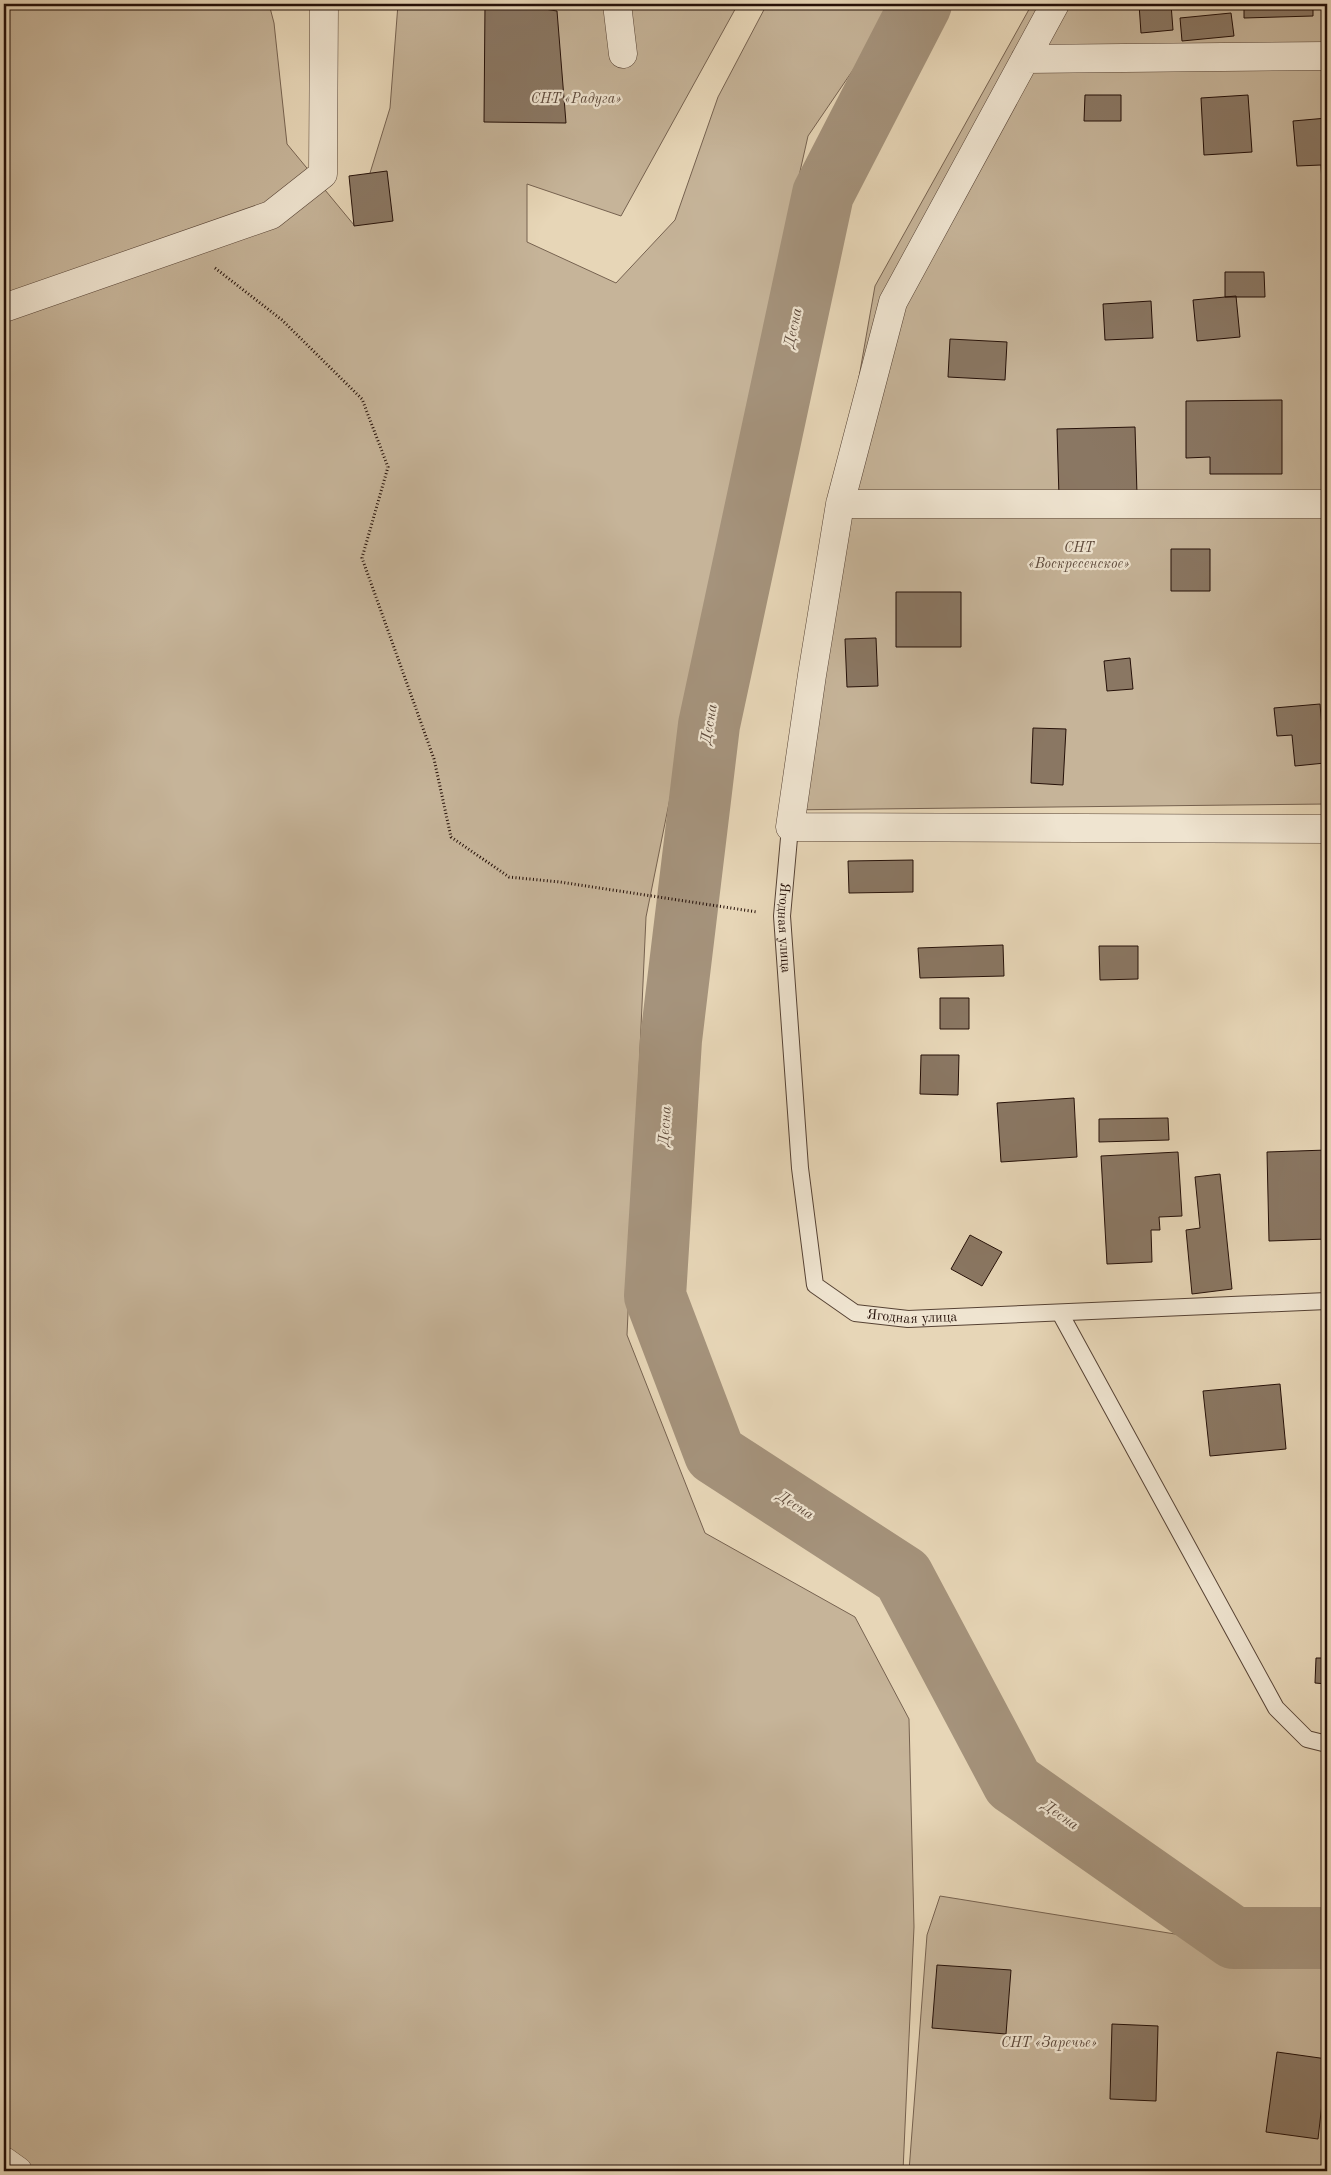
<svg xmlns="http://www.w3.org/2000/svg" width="1331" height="2175" font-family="'Old Standard TT',serif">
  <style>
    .green { fill: #c6b499; stroke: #766250 }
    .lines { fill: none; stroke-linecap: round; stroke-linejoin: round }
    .river { stroke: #a5937c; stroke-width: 62 }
    .building { fill: #8a7763; stroke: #251008 }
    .service-casing { stroke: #564234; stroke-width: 18 }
    .minor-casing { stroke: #564234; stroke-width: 29 }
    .path { stroke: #251008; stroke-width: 3; stroke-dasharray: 1 2.5; stroke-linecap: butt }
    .service { stroke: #efe4d0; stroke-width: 16 }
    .minor { stroke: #efe4d0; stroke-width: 28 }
    .labels { text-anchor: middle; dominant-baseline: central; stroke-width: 4.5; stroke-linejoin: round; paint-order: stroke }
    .park-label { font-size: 14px; font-style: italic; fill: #5d493b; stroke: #efe4d0 }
    .street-label { font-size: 14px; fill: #251008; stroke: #efe4d0 }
    .water-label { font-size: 15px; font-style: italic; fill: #5f4b3c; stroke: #efe4d0 }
  </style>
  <rect width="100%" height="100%" fill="#e7d6b7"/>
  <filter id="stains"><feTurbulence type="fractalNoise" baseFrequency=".004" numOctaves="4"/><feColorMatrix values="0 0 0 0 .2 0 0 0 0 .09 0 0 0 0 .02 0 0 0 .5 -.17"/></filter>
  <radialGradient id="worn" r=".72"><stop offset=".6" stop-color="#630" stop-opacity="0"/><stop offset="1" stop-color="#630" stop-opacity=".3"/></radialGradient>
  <path class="green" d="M 4,4 L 269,4 L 274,23 L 287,144 L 354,225 L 390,108 L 398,4 L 738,4 L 621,216 L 527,184 L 527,242 L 616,283 L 675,220 L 718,97 L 767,4 L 898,4 L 808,136 L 769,309 L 646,917 L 627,1335 L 705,1533 L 855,1617 L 909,1719 L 914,1927 L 903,2171 L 4,2171 Z
    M 1032,4 L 1327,4 L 1327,804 L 783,810 L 875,286 Z
    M 940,1896 L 1249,1946 L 1327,1948 L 1327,2171 L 909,2171 L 927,1935 Z"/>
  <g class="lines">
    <path class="river" d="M 921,4 L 823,194 L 709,725 L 671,1040 L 655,1296 L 715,1454 L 903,1576 L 1013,1783 L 1234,1938 L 1327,1938"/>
  </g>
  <path class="building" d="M 485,4 L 513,4 L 557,11 L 566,123 L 484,122 Z
    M 1139,4 L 1171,4 L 1173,30 L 1141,33 Z
    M 1244,4 L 1313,4 L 1313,16 L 1244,18 Z
    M 1231,13 L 1234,36 L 1182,41 L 1180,18 Z
    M 1085,95 L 1121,95 L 1121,121 L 1084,121 Z
    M 1248,95 L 1252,152 L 1204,155 L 1201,98 Z
    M 1327,118 L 1327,183 L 1322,183 L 1321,165 L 1297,166 L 1293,121 Z
    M 387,171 L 393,221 L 354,226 L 349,176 Z
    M 1225,272 L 1264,272 L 1265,297 L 1225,297 Z
    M 1236,296 L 1240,337 L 1197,341 L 1193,300 Z
    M 1151,301 L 1153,338 L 1105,340 L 1103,304 Z
    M 950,339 L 1007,342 L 1005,380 L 948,377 Z
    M 1282,400 L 1282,474 L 1210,474 L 1210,457 L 1186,458 L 1186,401 Z
    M 1135,427 L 1137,494 L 1059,497 L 1057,429 Z
    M 1171,549 L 1210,549 L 1210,591 L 1171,591 Z
    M 896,592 L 961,592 L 961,647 L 896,647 Z
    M 876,638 L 878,686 L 847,687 L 845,639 Z
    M 1130,658 L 1133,689 L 1107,691 L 1104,661 Z
    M 1320,704 L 1325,763 L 1295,766 L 1292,735 L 1277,736 L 1274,708 Z
    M 1033,728 L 1066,729 L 1063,785 L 1031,783 Z
    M 913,860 L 913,892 L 849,893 L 848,861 Z
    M 1003,945 L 1004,976 L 920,978 L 918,948 Z
    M 1099,946 L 1138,946 L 1138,979 L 1100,980 Z
    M 940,998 L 969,998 L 969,1029 L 940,1029 Z
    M 921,1055 L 959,1055 L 958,1095 L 920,1094 Z
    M 1074,1098 L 1077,1157 L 1001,1162 L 997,1103 Z
    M 1168,1118 L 1169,1140 L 1099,1142 L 1099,1119 Z
    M 1327,1150 L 1327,1239 L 1269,1241 L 1267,1152 Z
    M 1178,1152 L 1182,1216 L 1159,1217 L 1160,1230 L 1151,1230 L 1152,1262 L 1107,1264 L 1101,1156 Z
    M 1220,1174 L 1232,1289 L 1192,1294 L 1186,1230 L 1200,1228 L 1195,1177 Z
    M 970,1235 L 1002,1252 L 982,1286 L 951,1269 Z
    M 1280,1384 L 1286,1449 L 1210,1456 L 1203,1391 Z
    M 1316,1658 L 1327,1658 L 1327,1684 L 1315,1683 Z
    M 937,1965 L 1011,1970 L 1006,2034 L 932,2028 Z
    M 1112,2024 L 1158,2026 L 1156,2101 L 1110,2099 Z
    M 1277,2052 L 1327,2059 L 1318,2139 L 1266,2132 Z"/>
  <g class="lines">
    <g class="service-casing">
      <g id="service">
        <path id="s1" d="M 790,827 L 782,916 L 800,1168 L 815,1285 L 855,1313 L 908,1319 L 1327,1301"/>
        <path d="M 1060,1313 L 1276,1708 L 1307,1739 L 1327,1744"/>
      </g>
    </g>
    <g class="minor-casing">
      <path id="minor" d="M 617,4 L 623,54
        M 1055,4 L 893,302 L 840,504 L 812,675 L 790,827 L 1327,829
        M 1025,59 L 1327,56
        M 4,308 L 271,215 L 323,174 L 324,4
        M 840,504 L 1327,504
        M 4,2161 L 18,2171"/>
    </g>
    <path class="path" d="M 215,268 L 282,320 L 362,399 L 388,467 L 362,558 L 434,759 L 451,837 L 509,877 L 560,882 L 757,912"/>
    <use href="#service" class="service"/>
    <use href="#minor" class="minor"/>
  </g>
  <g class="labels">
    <g class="park-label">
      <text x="576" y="99">СНТ «Радуга»</text>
      <text x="1079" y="548">СНТ<tspan x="1079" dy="16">«Воскресенское»</tspan></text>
      <text x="1049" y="2043">СНТ «Заречье»</text>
    </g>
    <g class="street-label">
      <text stroke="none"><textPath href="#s1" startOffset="101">Ягодная улица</textPath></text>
      <text stroke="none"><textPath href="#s1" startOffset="566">Ягодная улица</textPath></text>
    </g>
    <g class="water-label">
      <text transform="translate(794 328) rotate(-78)">Десна</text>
      <text transform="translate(710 724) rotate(-80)">Десна</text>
      <text transform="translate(666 1126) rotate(-86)">Десна</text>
      <text transform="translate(795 1506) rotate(33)">Десна</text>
      <text transform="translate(1060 1816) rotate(35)">Десна</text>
    </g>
  </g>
  <rect width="1331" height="2175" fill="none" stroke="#e7d6b7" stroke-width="20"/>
  <rect x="5" y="5" width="1321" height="2165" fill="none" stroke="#251008" stroke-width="2.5"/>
  <rect x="10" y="10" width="1311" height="2155" fill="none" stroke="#251008"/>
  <rect width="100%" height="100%" filter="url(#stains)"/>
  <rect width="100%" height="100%" fill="url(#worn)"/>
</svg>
